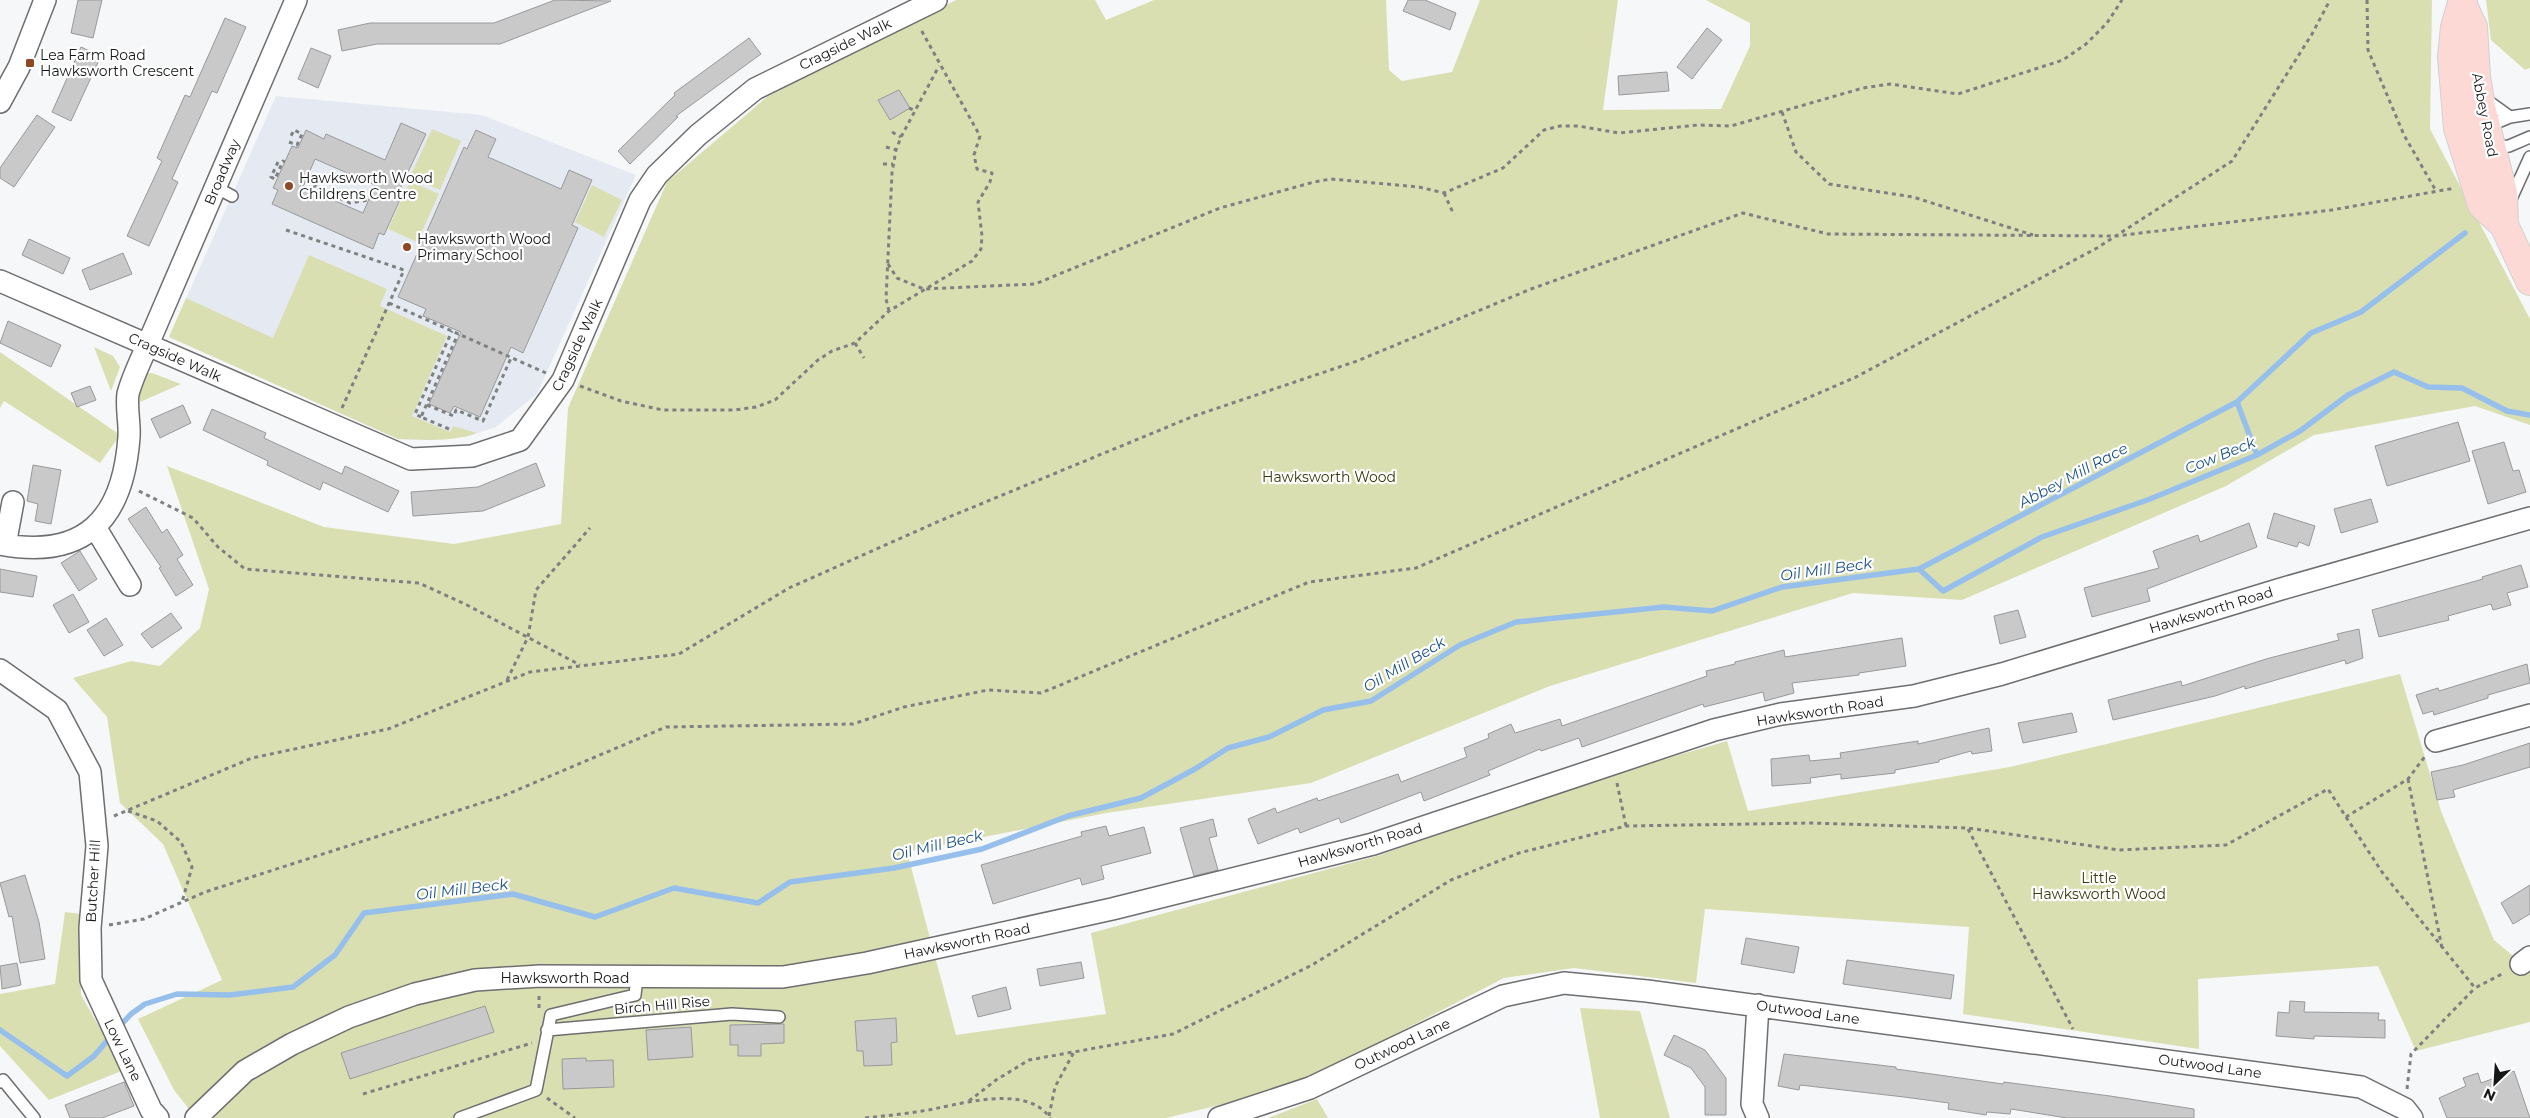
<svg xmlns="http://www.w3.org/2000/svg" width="2530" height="1118" font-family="Montserrat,sans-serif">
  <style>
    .built { fill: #e5eaf2 }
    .green { fill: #dadfb2 }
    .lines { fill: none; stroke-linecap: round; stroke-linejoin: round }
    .stream { stroke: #96bfec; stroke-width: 5.5 }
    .building { fill: #c9c9ca; stroke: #99999b; fill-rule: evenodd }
    .service-casing { stroke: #6e6e70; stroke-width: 14 }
    .minor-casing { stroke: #6e6e70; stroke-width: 24 }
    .primary-casing { stroke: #d0d1d1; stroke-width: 30 }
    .path { stroke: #7f8080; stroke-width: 3; stroke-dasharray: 4 4; stroke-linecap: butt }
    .service { stroke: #fff; stroke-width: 11 }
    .minor { stroke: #fff; stroke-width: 21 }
    .primary { stroke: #fcd9d4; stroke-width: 28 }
    .poi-dot { fill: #8f4823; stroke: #fff; stroke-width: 2 }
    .labels { text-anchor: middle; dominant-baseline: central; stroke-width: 4.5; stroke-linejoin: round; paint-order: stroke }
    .street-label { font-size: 14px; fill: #161717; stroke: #fff }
    .poi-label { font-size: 14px; fill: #161717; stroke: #fff; text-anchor: start }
    .park-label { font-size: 14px; fill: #37390b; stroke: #fff }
    .water-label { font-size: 15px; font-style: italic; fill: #195188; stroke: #fff }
  </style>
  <rect width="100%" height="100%" fill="#f6f7f8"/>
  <path class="built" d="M 276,96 L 482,115 L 636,175 L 537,394 L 496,427 L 466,437 L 435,440 L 398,439 L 169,337 Z"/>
  <path class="green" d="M 956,0 L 1095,0 L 1106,20 L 1154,0 L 1386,0 L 1389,70 L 1402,81 L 1452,72 L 1480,0 L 1618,0 L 1603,110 L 1721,109 L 1750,46 L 1750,23 L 1706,0 L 2432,0 L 2430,129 L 2530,319 L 2530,425 L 2475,406 L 2314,435 L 2226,486 L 1962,600 L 1853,593 L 1550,686 L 1311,783 L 1106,813 L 907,852 L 956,1035 L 1106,1014 L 1091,933 L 1377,856 L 1600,778 L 1727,741 L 1748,811 L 2010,767 L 2400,674 L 2441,811 L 2494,940 L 2530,970 L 2530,1022 L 2416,1051 L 2378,966 L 2198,979 L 2199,1049 L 1963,1014 L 1969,927 L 1705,909 L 1696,983 L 1574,968 L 1504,978 L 1293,1087 L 1166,1118 L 196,1118 L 174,1090 L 138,1019 L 222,980 L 163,844 L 120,803 L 107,717 L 73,678 L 131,661 L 160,666 L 200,628 L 209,589 L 167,466 L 324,527 L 454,544 L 561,524 L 568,408 L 667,182 L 767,97 Z
    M 2486,0 L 2530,0 L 2530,68 L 2525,70 L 2491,40 Z
    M 432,129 L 461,141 L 440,190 L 410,177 Z
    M 410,181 L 439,194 L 417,242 L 388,229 Z
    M 592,185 L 622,200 L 604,237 L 575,222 Z
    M 309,255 L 387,289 L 380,306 L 447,336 L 412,416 L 450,432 L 453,426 L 477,433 C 452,442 425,440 398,439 L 169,337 L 186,298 L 273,338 Z
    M 94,347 L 113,356 L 120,367 L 111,391 Z
    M 0,352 L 120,435 L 100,463 L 4,401 L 0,408 Z
    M 148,373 L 152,373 L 181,384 L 140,402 L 139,391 Z
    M 65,912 L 81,914 L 81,995 L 124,1070 L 49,1100 L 0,1046 L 0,994 L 55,984 Z
    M 1580,1008 L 1640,1011 L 1670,1118 L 1600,1118 Z
    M 1317,1099 L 1328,1118 L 1268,1118 Z"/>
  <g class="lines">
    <path class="stream" d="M 2237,402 L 2257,455
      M 1919,569 L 1943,591 L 2042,537 L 2150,499 L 2257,455 L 2300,431 L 2348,395 L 2394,372 L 2428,387 L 2462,388 L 2507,411 L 2530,415
      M 118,1028 L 131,1014 L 145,1004 L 177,994 L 230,995 L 293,987 L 335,955 L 364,913 L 513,894 L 595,917 L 674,888 L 758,903 L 790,882 L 894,868 L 982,849 L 1068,816 L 1141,798 L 1195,769 L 1228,748 L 1269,737 L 1323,710 L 1371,701 L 1460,645 L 1516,622 L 1664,607 L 1712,611 L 1782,587 L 1919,569 L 2237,402 L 2311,333 L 2361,312 L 2465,233
      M 0,1030 L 67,1076 L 94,1056 L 112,1035"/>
  </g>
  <path class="building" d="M 78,0 L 102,0 L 93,38 L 71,33 Z
    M 555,0 L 611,1 L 500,44 L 377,44 L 342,51 L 338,30 L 370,23 L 494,23 Z
    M 1408,0 L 1425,0 L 1456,13 L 1450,30 L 1403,11 Z
    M 225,18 L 246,27 L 217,93 L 212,91 L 172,179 L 178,182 L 149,246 L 127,236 L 162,161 L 157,158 L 185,95 L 190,97 Z
    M 1707,28 L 1722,40 L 1692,79 L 1677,67 Z
    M 749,38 L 761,54 L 676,116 L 678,117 L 630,164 L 618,151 L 675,95 L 674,93 Z
    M 81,47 L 101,56 L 71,121 L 52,112 Z
    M 311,48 L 331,56 L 318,88 L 298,79 Z
    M 1667,72 L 1669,91 L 1619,95 L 1618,76 Z
    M 899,90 L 910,108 L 890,120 L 878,100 Z
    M 37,115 L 55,127 L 14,187 L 0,178 L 0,168 Z
    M 401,123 L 426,134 L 399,191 L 403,193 L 384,235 L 379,233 L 373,249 L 272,204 L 278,190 L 273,188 L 292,146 L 298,148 L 306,130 L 324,139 L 326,134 L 385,160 ZM 315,159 L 375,185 L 363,213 L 303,187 Z
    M 476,130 L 496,139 L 488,157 L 561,189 L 569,170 L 592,180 L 572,225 L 578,228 L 523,353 L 511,347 L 480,417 L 454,406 L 450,413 L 429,404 L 461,332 L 423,316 L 426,309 L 398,297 L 464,147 L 467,149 Z
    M 29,239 L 70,258 L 63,274 L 22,255 Z
    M 123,253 L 132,274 L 90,290 L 82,270 Z
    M 8,321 L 61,345 L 51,367 L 0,343 Z
    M 90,386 L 96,400 L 77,407 L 71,393 Z
    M 183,405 L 191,423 L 160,438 L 151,419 Z
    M 212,409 L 266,433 L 264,438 L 342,474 L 345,466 L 399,491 L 388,512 L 323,482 L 320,490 L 267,465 L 268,461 L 203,430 Z
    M 2458,422 L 2470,461 L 2387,486 L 2375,446 Z
    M 2504,442 L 2513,471 L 2519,470 L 2526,492 L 2488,504 L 2472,451 Z
    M 536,463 L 545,486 L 483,511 L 413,516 L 411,492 L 478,487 Z
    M 33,465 L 61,470 L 51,524 L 35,521 L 38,504 L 27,501 Z
    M 2371,499 L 2378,522 L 2341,533 L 2334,509 Z
    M 146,507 L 162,533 L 167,529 L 183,555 L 177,559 L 193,585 L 176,596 L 159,568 L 161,567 L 128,519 Z
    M 2274,513 L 2315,526 L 2309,546 L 2299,542 L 2297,547 L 2267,538 Z
    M 2249,523 L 2257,547 L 2147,589 L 2150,601 L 2092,617 L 2084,588 L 2159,568 L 2153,551 L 2198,535 L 2200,542 Z
    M 80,551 L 97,579 L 79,591 L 61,563 Z
    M 2521,565 L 2528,587 L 2507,593 L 2511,605 L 2493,610 L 2491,604 L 2448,616 L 2449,620 L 2379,637 L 2372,610 L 2483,579 L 2482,577 Z
    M 0,569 L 37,576 L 33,597 L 0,592 Z
    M 73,594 L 89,622 L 69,633 L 53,605 Z
    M 2018,610 L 2026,637 L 2000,644 L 1994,616 Z
    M 171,613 L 182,628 L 152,648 L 141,634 Z
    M 106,618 L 123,645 L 104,656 L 87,630 Z
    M 2359,629 L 2363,658 L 2346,664 L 2345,660 L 2245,689 L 2245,686 L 2215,696 L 2113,720 L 2108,700 L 2181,681 L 2182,686 L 2266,659 L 2339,640 L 2337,634 Z
    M 1902,638 L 1906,666 L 1859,673 L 1859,675 L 1792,683 L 1794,693 L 1765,701 L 1763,692 L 1704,707 L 1703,704 L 1582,747 L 1579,738 L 1541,751 L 1540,749 L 1488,771 L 1490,775 L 1424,801 L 1421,792 L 1341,823 L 1339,818 L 1300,833 L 1298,828 L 1258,844 L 1248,819 L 1275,808 L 1277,813 L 1317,798 L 1318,801 L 1398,774 L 1401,782 L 1467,757 L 1464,748 L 1489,738 L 1488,734 L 1511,724 L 1515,733 L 1560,719 L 1562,726 L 1707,676 L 1706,671 L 1735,664 L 1735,662 L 1784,650 L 1785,657 Z
    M 2527,664 L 2530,683 L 2488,695 L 2488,698 L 2434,715 L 2433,711 L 2423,714 L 2416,695 L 2438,688 L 2439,691 Z
    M 2072,713 L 2077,732 L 2023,743 L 2018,723 Z
    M 1989,728 L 1992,751 L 1972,754 L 1971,751 L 1939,760 L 1939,762 L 1895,770 L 1895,773 L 1841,779 L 1841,774 L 1810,778 L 1811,783 L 1772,786 L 1771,759 L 1809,755 L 1810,761 L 1841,758 L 1840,753 L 1918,741 L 1918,744 Z
    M 2530,743 L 2530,767 L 2453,790 L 2455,797 L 2437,800 L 2431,772 L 2463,765 Z
    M 1213,819 L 1217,836 L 1209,838 L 1218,870 L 1194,876 L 1180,828 Z
    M 1106,826 L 1109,836 L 1144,827 L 1151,853 L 1101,866 L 1104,879 L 1082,885 L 1080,878 L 993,904 L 981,865 L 1082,836 L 1081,832 Z
    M 25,875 L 39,922 L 45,959 L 20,963 L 12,916 L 9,917 L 0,883 Z
    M 2530,885 L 2530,914 L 2513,924 L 2501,903 Z
    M 1746,938 L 1799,947 L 1794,973 L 1741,964 Z
    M 1847,960 L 1954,975 L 1951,999 L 1843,984 Z
    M 1081,962 L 1084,978 L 1040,986 L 1037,969 Z
    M 17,963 L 21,985 L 2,989 L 0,966 Z
    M 1006,987 L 1011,1009 L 978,1017 L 972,996 Z
    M 2290,1001 L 2305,1002 L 2304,1012 L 2379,1013 L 2378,1020 L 2385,1020 L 2385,1038 L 2314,1036 L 2314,1039 L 2276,1036 L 2278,1012 L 2289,1013 Z
    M 485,1006 L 494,1032 L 350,1079 L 341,1053 Z
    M 896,1018 L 897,1042 L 891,1043 L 892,1065 L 864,1066 L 863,1051 L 857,1051 L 855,1021 Z
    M 780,1024 L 784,1024 L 784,1043 L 761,1044 L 761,1056 L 738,1056 L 738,1045 L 730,1045 L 730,1025 Z
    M 691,1027 L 693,1057 L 648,1060 L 646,1030 Z
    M 1674,1035 L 1705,1050 L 1726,1078 L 1726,1115 L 1705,1115 L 1705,1087 L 1691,1068 L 1664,1055 Z
    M 1784,1054 L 1896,1067 L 1896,1069 L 2003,1084 L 2004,1082 L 2110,1096 L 2194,1109 L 2194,1118 L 2067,1118 L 2011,1109 L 2010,1114 L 1987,1112 L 1986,1115 L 1948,1109 L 1949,1103 L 1904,1097 L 1800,1085 L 1799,1090 L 1778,1086 Z
    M 586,1058 L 586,1061 L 613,1060 L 614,1087 L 563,1089 L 562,1059 Z
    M 2514,1071 L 2530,1118 L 2447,1118 L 2439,1098 L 2466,1086 L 2463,1078 L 2478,1073 L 2481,1083 Z
    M 124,1082 L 134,1106 L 102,1118 L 70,1118 L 65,1105 Z"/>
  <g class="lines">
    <g class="service-casing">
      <path id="service" d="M 2485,99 L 2510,117
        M 2486,127 L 2510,117 L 2530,114
        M 2491,148 L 2509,146 L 2530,137
        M 215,187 L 232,196
        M 2510,201 L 2530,157
        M 547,1030 L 732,1014 L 779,1017
        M 0,1082 L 3,1080 L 34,1118
        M 460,1118 L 536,1090 L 551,1015 L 635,995 L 637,978"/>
    </g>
    <g class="minor-casing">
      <path id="minor" d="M 0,102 L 19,67 L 45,0
        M 0,281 L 411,459 L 472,456 L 520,440 L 563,380 L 640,200 L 657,175 L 698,135 L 755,89 L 936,0
        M 95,527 L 130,585
        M 0,544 C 84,560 123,520 129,437 C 130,423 126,408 128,394 C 132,378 141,360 148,344 L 296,0
        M 5,545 L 13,502
        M 0,670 L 57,710 L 90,772 L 97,846 L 90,928 L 91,980 L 151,1110 L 158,1118
        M 2436,741 L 2530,715
        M 2521,964 L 2530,957
        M 196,1118 L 245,1071 L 292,1044 L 349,1017 L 415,994 L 475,980 L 540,976 L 783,977 L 867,963 L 1112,909 L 1373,844 L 1714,730 L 1781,714 L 1914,696 L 2002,674 L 2281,589 L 2530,518
        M 1219,1118 L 1310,1088 L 1503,996 L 1564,983 L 1647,991 L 2361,1087 L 2405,1109 L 2412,1118
        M 1758,1118 L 1752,1104 L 1758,1005"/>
    </g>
    <g class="primary-casing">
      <path id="primary" d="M 2463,0 L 2455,27 L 2452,57 L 2458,128 L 2482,205 L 2504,225 L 2530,281
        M 2463,6 L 2473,27 L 2476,77 L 2481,107 L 2503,193 L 2504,225"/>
    </g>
    <path class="path" d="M 2367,0 L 2368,50 L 2404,135 L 2436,191
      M 909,108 L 916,111
      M 1782,112 L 1796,152 L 1829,184 L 1913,197 L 2033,235
      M 892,132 L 901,137
      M 289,142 L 297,145 L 302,134 L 294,130 L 291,136
      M 886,147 L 896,150
      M 278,162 L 271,177 L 275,179 L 283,161 L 285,162
      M 883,164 L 893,164
      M 309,173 L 314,178 L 312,183 L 316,185 L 314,187 L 350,203 L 369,200
      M 1444,193 L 1454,215
      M 286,230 L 404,270 L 342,408
      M 888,264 L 897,278 L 924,289 L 1035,284 L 1220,208 L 1314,182 L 1331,179 L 1419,187 L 1444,193 L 1503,168 L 1544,130 L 1560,126 L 1578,126 L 1619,133 L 1698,125 L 1731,126 L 1863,88 L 1890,84 L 1958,94 L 2063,60 L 2086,44 L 2107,23 L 2122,0
      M 389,303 L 546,373
      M 889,311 L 886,299 L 892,173 L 896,150 L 901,137 L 939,66
      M 855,343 L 864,358
      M 580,386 L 621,401 L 663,410 L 735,410 L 756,407 L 775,400 L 818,360 L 832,351 L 855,343 L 889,311 L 972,261 L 981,249 L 982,236 L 978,202 L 990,182 L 992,173 L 977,169 L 974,155 L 980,136 L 920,28
      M 427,405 L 454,416 L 456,410 L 483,421 L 511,358
      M 421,417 L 415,414 L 452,331
      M 449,429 L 421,417 L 458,334
      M 139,491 L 193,518 L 218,547 L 245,569 L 419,583 L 467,605 L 580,665
      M 507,680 L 528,637 L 536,590 L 590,528
      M 2408,779 L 2442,948
      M 1617,783 L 1626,826
      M 128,811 L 157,821 L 181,842 L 192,867 L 182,902
      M 114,816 L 252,758 L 388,729 L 530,672 L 679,654 L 789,588 L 937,522 L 1194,416 L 1357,361 L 1531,289 L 1743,213 L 1828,234 L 2116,236 L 2332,210 L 2455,188
      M 2346,817 L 2382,872 L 2475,988 L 2504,973
      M 1968,829 L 2073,1029
      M 109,925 L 144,919 L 205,892 L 503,796 L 666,727 L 853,724 L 904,707 L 988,690 L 1041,693 L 1309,582 L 1416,568 L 1856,377 L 2097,248 L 2232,161 L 2312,34 L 2330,0
      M 539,1008 L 539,994
      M 2407,1089 L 2411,1054 L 2475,988
      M 363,1094 L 532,1043
      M 547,1098 L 575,1118
      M 969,1101 L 996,1080 L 1029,1060 L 1173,1034 L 1312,965 L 1451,880 L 1519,853 L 1626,826 L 1811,823 L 1968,828 L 2119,850 L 2226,845 L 2328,789 L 2346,817 L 2408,779 L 2426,755
      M 1049,1116 L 1055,1087 L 1074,1052
      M 865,1118 C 884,1116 903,1114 922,1111 C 956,1106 1026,1082 1050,1118"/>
    <use href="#service" class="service"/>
    <use href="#minor" class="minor"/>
    <use href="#primary" class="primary"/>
  </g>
  <g class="poi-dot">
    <rect x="25" y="58" width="10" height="10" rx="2.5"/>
    <circle cx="289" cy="186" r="5"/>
    <circle cx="407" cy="247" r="5"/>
  </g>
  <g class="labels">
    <g class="street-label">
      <text transform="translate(845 44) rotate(-26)">Cragside Walk</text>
      <text transform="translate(2485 115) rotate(79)">Abbey Road</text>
      <text transform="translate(222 172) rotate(-67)">Broadway</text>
      <text transform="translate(577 345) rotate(-65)">Cragside Walk</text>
      <text transform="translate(175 357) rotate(24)">Cragside Walk</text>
      <text transform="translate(2211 610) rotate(-17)">Hawksworth Road</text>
      <text transform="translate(1820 711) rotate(-9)">Hawksworth Road</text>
      <text transform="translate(1360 845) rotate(-16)">Hawksworth Road</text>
      <text transform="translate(93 881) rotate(-87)">Butcher Hill</text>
      <text transform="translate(967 941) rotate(-12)">Hawksworth Road</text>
      <text x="565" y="978">Hawksworth Road</text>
      <text transform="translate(662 1005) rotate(-5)">Birch Hill Rise</text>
      <text transform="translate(1808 1012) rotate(8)">Outwood Lane</text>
      <text transform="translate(1402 1044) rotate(-25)">Outwood Lane</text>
      <text transform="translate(123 1050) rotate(64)">Low Lane</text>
      <text transform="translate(2210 1066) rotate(8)">Outwood Lane</text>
    </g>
    <g class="poi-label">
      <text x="40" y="55">Lea Farm Road<tspan x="40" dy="16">Hawksworth Crescent</tspan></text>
      <text x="299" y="178">Hawksworth Wood<tspan x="299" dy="16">Childrens Centre</tspan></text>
      <text x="417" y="239">Hawksworth Wood<tspan x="417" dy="16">Primary School</tspan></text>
    </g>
    <g class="park-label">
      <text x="1329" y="477">Hawksworth Wood</text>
      <text x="2099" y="878">Little<tspan x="2099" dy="16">Hawksworth Wood</tspan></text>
    </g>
    <g class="water-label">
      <text transform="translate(2220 455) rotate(-22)">Cow Beck</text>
      <text transform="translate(2073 475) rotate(-28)">Abbey Mill Race</text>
      <text transform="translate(1826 569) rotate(-8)">Oil Mill Beck</text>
      <text transform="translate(1404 664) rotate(-31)">Oil Mill Beck</text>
      <text transform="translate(937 845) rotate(-13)">Oil Mill Beck</text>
      <text transform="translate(462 889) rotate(-7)">Oil Mill Beck</text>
    </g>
  </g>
  <g transform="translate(2495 1083) rotate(205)" stroke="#ffffff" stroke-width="4" paint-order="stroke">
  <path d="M0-4L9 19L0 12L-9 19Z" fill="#161717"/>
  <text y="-8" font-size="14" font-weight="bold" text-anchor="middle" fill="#161717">N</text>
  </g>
</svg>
